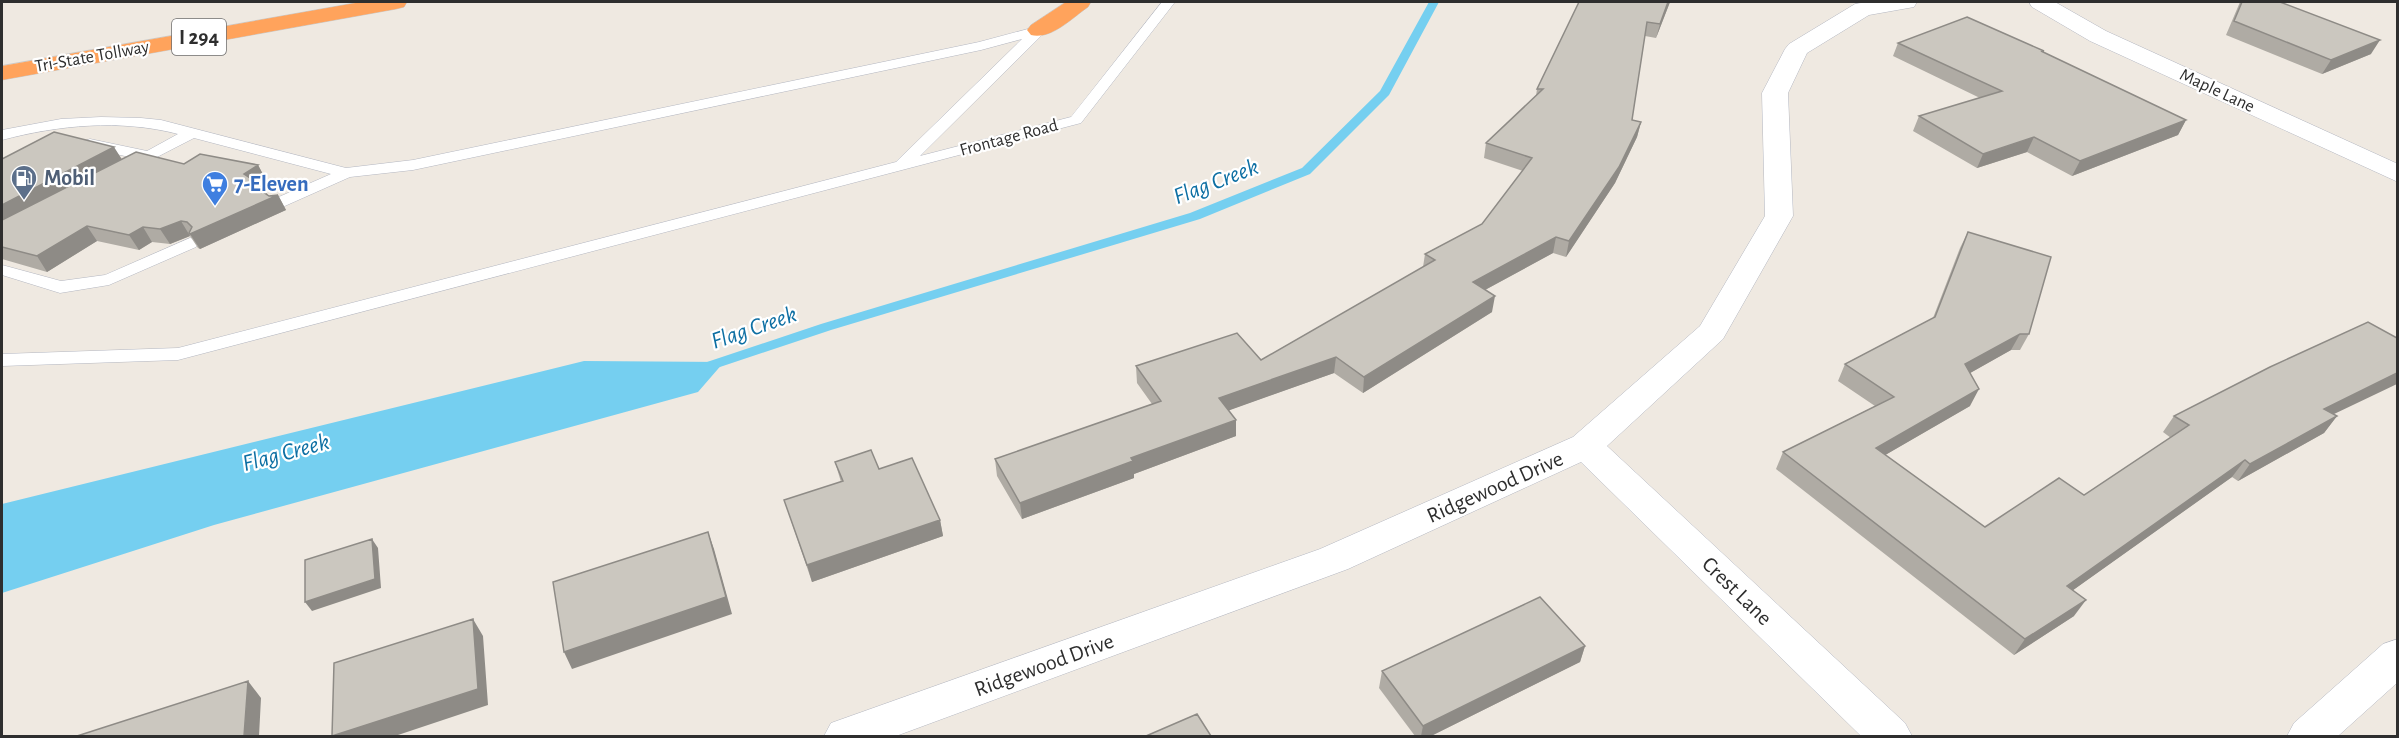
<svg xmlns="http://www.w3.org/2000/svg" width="2399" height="738" font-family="'Alegreya Sans',sans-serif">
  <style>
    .water { fill: #75cff0 }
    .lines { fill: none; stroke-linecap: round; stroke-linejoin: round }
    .stream { fill: #75cff0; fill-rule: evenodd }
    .lane-casing { stroke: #b4b7c1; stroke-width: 1 }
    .street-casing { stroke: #b4b7c1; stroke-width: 1 }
    .highway-casing { stroke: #c9c9c9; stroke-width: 1 }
    .lane { fill: #fff; fill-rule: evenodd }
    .street { fill: #fff; fill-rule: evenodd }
    .highway { fill: #ffa35c; fill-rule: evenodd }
    .wall { fill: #afaba4 }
    .shaded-wall { fill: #8e8b86 }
    .building { fill: #cbc7bf; stroke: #8e8b86; stroke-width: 1.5 }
    .labels { text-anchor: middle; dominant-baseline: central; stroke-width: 4.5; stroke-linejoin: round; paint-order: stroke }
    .far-street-label { font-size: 18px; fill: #2e2e2e; stroke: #fff }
    .shield { fill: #fff; stroke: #6d6d6d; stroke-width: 1.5 }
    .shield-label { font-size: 21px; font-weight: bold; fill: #2e2e2e }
    .service-label { font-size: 22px; font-weight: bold; fill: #4e5e75; stroke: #fff; text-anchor: start }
    .shop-label { font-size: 22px; font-weight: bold; fill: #366cbe; stroke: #fff; text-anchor: start }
    .street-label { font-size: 22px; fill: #2e2e2e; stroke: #fff }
    .water-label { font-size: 24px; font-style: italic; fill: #0d6fa3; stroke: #fff }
  </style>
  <rect width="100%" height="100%" fill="#efe9e1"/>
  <path class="water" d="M 584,361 L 724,362 L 698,392 L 214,525 L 2,593 L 2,504 Z"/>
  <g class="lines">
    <path class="stream" d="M 1429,2 L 1439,2 L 1389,95 L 1310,174 L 1200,219 L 831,330 L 711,370 L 706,372 L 699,367 L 701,364 L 821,324 L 1190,213 L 1302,168 L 1380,91 Z"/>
    <g class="lane-casing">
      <path id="lane" d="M 1162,2 L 1175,2 L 1081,123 L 178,360 L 2,366 L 2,354 L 178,348 L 896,162 L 1022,39 L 981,50 L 413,170 L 350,177 L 278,209 L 270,204 L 272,200 L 331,174 L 194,138 L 126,173 L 118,168 L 134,158 L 84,147 L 82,144 L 84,141 L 90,139 L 147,151 L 178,134 C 120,119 59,125 2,140 L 2,130 L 61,119 L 101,117 L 141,118 L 161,120 L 346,168 L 413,160 L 979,42 L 1039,26 L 1044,27 L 1046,30 L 1044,33 L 920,156 L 1071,117 Z
        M 190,238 L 196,239 L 199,243 L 196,247 L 109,285 L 60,293 L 2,275 L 2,265 L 61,281 L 105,275 Z"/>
    </g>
    <g class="street-casing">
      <path id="street" d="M 1867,2 L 1917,2 L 1914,7 L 1869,15 L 1807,53 L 1788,93 L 1793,216 L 1723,339 L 1607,446 L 1905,723 L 1912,736 L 1861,736 L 1581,462 L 1348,569 L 896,736 L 824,736 L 831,723 L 1320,549 L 1573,437 L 1700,326 L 1765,216 L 1762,93 L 1785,49 L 1789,44 L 1855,4 Z
        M 2029,2 L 2055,2 L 2106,31 L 2398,164 L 2398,182 L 2090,41 L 2032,7 Z
        M 2398,639 L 2398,682 L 2338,736 L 2287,736 L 2294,723 L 2383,644 Z"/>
    </g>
    <g class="highway-casing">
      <path id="highway" d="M 361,2 L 407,2 L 404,7 L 396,9 L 2,80 L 2,66 Z
        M 1066,2 L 1091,2 L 1088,7 C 1072,18 1051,40 1031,35 L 1027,30 L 1031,25 Z"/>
    </g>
    <use href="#lane" class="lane"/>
    <use href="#street" class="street"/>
    <use href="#highway" class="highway"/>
  </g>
  <path class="wall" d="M 1670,2 L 1656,38 L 1645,36 L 1632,120 L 1641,122 L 1637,137 L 1615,183 L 1566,257 L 1553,253 L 1485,290 L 1492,312 L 1363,393 L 1334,373 L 1229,410 L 1236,436 L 1134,474 L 1134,478 L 1022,519 L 997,476 L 995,459 L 1152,404 L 1137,383 L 1136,366 L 1261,360 L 1423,267 L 1425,254 L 1482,224 L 1523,171 L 1484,158 L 1486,143 L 1536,96 L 1537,89 Z
    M 2240,2 L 2280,2 L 2371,54 L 2322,74 L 2226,35 Z
    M 1898,43 L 2044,51 L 2043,52 L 2186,120 L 2178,135 L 2072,176 L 2027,152 L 1977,168 L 1913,131 L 1919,116 L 1980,98 L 1893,56 Z
    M 2,159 L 122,159 L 184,164 L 258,165 L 266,180 L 260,184 L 269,196 L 278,195 L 286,210 L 200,249 L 198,248 L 190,236 L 170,244 L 152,242 L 139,250 L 97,241 L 47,272 L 2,259 Z
    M 1968,232 L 2029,334 L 2020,350 L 2011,350 L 1970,373 L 1970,406 L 1885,455 L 1985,527 L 2084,495 L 2171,438 L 2163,432 L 2174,416 L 2334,414 L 2337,416 L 2324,433 L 2238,481 L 2232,477 L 2073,590 L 2074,616 L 2014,655 L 1776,469 L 1783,452 L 1875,406 L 1838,381 L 1845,364 L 1933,318 L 1960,248 Z
    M 835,462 L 879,469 L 940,520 L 943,536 L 812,582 L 784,500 L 841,482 Z
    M 1585,646 L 1580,662 L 1431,736 L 1415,736 L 1379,688 L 1382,671 Z"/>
  <path class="shaded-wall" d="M 1668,2 L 1670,2 L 1656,38 L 1660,24 Z
    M 2380,40 L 2371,54 L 2322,74 L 2331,60 Z
    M 2186,120 L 2178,135 L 2072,176 L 2080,161 Z
    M 1641,122 L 1637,137 L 1615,183 L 1566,257 L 1569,241 Z
    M 2034,137 L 2027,152 L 1977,168 L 1983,154 Z
    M 114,147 L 123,161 L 2,226 L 2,205 Z
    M 258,165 L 266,180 L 252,189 L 244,174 Z
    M 261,185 L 269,199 L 278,195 L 286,210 L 200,249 L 190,234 L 260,190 Z
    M 181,221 L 190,236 L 170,244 L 160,229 Z
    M 87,226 L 97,241 L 47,272 L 37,256 Z
    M 143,227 L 152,242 L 139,250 L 129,235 Z
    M 1556,237 L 1553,253 L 1470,298 L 1473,282 Z
    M 1495,296 L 1492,312 L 1363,393 L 1364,377 Z
    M 2020,334 L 2011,350 L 1956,381 L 1965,364 Z
    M 1336,357 L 1334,373 L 1219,414 L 1219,398 Z
    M 2397,373 L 2397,384 L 2311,425 L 2324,409 Z
    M 1979,389 L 1970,406 L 1868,465 L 1876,448 Z
    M 2337,416 L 2324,433 L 2238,481 L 2250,464 Z
    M 1236,420 L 1236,436 L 1134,474 L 1134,478 L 1022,519 L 1020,503 L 1131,458 Z
    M 2245,460 L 2232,477 L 2055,603 L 2067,586 Z
    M 940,520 L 943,536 L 812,582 L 807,565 Z
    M 708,532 L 714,549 L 732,614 L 572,669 L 564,652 Z
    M 372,539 L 378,548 L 381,588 L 312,611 L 305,602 Z
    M 2086,600 L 2074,616 L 2014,655 L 2025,639 Z
    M 473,619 L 483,636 L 488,705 L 395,736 L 334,736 Z
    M 1585,646 L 1580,662 L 1431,736 L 1421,736 L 1423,726 Z
    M 248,681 L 261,698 L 259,736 L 244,736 Z"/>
  <path class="building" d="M 1579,2 L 1668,2 L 1660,24 L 1647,22 L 1632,120 L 1641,122 L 1619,167 L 1569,241 L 1556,237 L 1473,282 L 1495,296 L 1364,377 L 1336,357 L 1219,398 L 1236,420 L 1131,458 L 1133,461 L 1020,503 L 995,459 L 1161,401 L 1136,366 L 1237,333 L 1261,360 L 1435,260 L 1425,254 L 1482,224 L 1532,158 L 1486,143 L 1543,89 L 1537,89 Z
    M 2242,2 L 2280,2 L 2380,40 L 2331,60 L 2234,21 Z
    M 1967,17 L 2044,51 L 2041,51 L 2186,120 L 2080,161 L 2034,137 L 1983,154 L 1919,116 L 2002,91 L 1898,43 Z
    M 54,132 L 114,147 L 2,205 L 2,159 Z
    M 136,152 L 184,164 L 200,154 L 258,165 L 244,174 L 261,185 L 260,190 L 269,196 L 278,195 L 190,234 L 189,233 L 192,227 L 187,222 L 181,221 L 160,229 L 143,227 L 129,235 L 87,226 L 37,256 L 2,247 L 2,220 Z
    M 1968,232 L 2051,257 L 2029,334 L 2020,334 L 1965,364 L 1979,389 L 1876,448 L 1985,527 L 2059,478 L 2084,495 L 2189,425 L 2174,416 L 2270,367 L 2368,322 L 2397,338 L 2397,373 L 2324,409 L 2337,416 L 2250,464 L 2245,460 L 2067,586 L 2086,600 L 2025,639 L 1783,452 L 1894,397 L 1845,364 L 1935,317 Z
    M 871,450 L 879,469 L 912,458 L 940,520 L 807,565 L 784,500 L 843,481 L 835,462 Z
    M 708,532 L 726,597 L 564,652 L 553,582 Z
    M 372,539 L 375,579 L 305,602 L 305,560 Z
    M 1540,597 L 1585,646 L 1423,726 L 1382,671 Z
    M 473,619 L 478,689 L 332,736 L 334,663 Z
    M 248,681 L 244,736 L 77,736 Z
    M 1197,714 L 1211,736 L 1146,736 Z"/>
  <defs>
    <g id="fuel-pin" transform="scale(1.35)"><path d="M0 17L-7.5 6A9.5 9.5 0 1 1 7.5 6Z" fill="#5c6f8a" stroke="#fff"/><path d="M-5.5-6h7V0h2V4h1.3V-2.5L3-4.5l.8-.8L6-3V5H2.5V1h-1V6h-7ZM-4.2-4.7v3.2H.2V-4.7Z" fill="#fff"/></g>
    <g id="supermarket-pin" transform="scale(1.35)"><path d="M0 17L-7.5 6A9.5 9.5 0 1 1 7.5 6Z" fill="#3f7fe0" stroke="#fff"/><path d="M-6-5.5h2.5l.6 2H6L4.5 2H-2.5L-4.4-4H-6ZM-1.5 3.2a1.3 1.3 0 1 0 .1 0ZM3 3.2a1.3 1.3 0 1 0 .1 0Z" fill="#fff"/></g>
  </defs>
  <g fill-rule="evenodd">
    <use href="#fuel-pin" x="24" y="178"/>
    <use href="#supermarket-pin" x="215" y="184"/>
  </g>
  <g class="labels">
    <g class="far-street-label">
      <text transform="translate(92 57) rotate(-10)">Tri-State Tollway</text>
      <text transform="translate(2217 91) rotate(25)">Maple Lane</text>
      <text transform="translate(1009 138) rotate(-15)">Frontage Road</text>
    </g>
    <rect class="shield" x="172" y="19" width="54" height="36" rx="4.5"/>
    <g class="shield-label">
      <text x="199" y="37">I 294</text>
    </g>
    <g class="service-label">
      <text x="44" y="178">Mobil</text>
    </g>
    <g class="shop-label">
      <text x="234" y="184">7-Eleven</text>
    </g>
    <g class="street-label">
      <text transform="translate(1495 487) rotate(-24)">Ridgewood Drive</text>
      <text transform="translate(1737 591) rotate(44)">Crest Lane</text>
      <text transform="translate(1044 665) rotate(-20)">Ridgewood Drive</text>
    </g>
    <g class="water-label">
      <text transform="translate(1216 182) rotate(-21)">Flag Creek</text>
      <text transform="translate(754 328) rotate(-19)">Flag Creek</text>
      <text transform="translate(286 453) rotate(-15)">Flag Creek</text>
    </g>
  </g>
  <rect width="2399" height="738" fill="none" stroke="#2e2e2e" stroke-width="6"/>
</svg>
